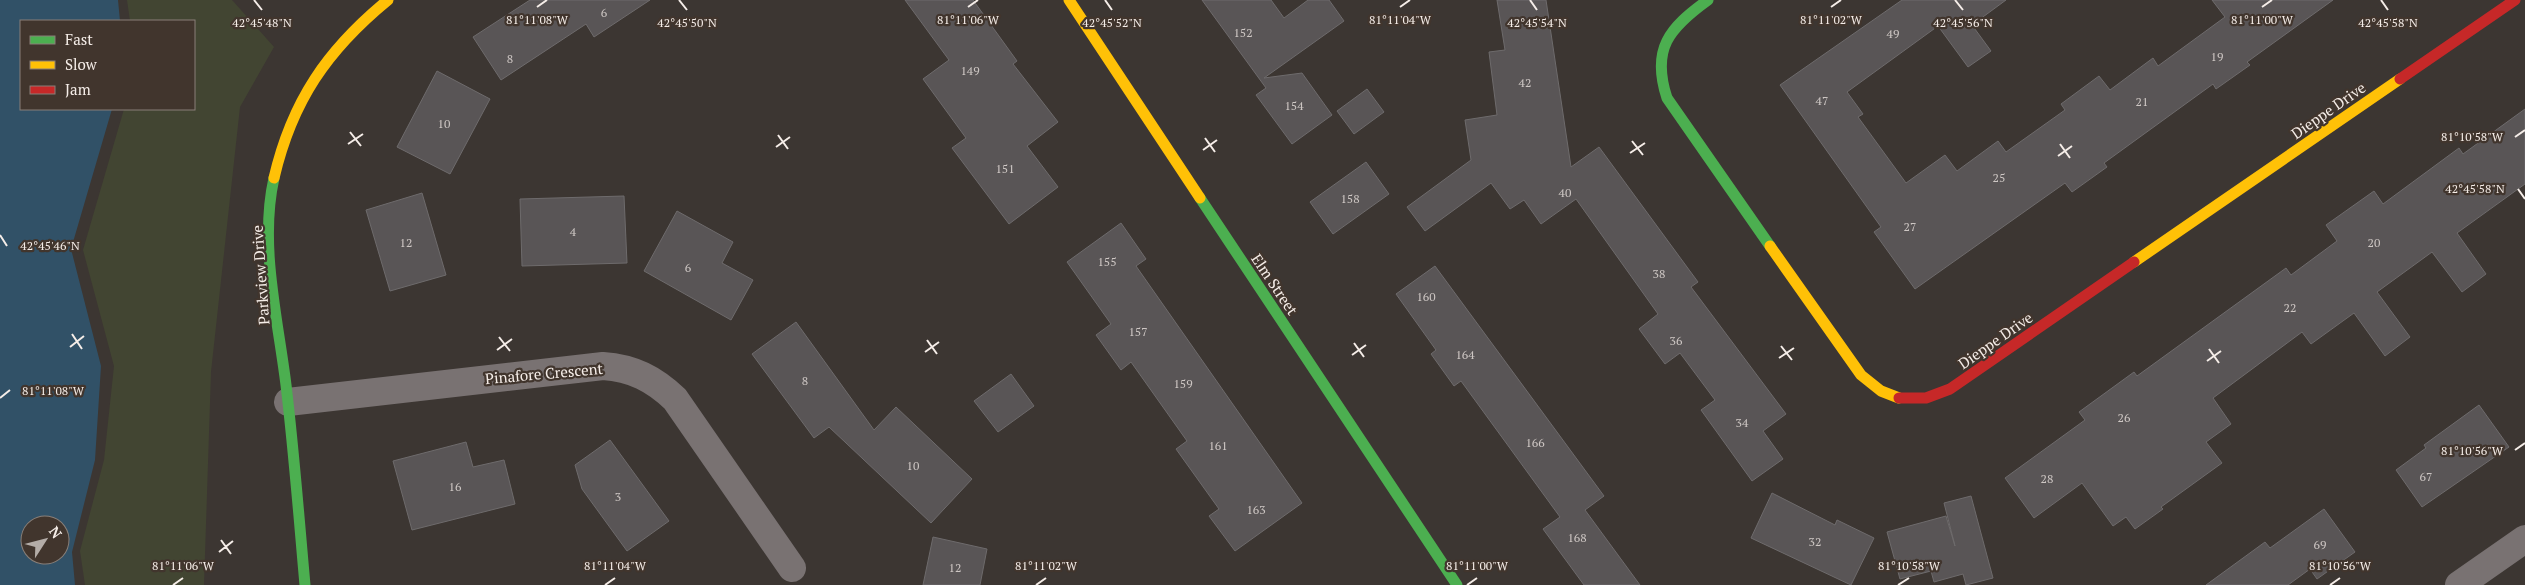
<svg xmlns="http://www.w3.org/2000/svg" width="2525" height="585" font-family="'PT Serif',serif">
  <style>
    .green { fill: #424532 }
    .water { fill: #315167; fill-rule: evenodd }
    .building { fill: #595556; stroke: #6e6b6c }
    .lines { fill: none; stroke-linecap: round; stroke-linejoin: round }
    .street { stroke: #797272; stroke-width: 28 }
    .fast { stroke: #4caf50; stroke-width: 11 }
    .slow { stroke: #ffc107; stroke-width: 11 }
    .jam { stroke: #c62828; stroke-width: 11 }
    .ticks { fill: none; stroke: #f5ede8; stroke-width: 2 }
    .labels { text-anchor: middle; dominant-baseline: central; stroke-width: 4.5; stroke-linejoin: round; paint-order: stroke }
    .number-label { font-size: 12px; fill: #cec7c4 }
    .street-label { font-size: 15px; fill: #f5ede8; stroke: #41352d }
    .ticks-label { font-size: 12px; text-anchor: middle; fill: #f5ede8; stroke: #41352d; stroke-width: 4.5; stroke-linejoin: round; paint-order: stroke }
  </style>
  <rect width="100%" height="100%" fill="#3c3632"/>
  <path class="green" d="M 127,0 L 232,0 L 274,47 L 240,107 L 211,372 L 204,585 L 85,585 L 80,551 L 104,460 L 114,366 L 83,250 L 124,109 L 194,109 L 194,21 L 130,21 Z"/>
  <path class="water" d="M 0,0 L 118,0 L 120,21 L 21,21 L 21,109 L 112,109 L 71,249 L 101,366 L 95,460 L 72,552 L 75,585 L 0,585 ZM 30,525 L 60,525 L 60,555 L 30,555 Z"/>
  <path class="building" d="M 530,0 L 650,0 L 594,37 L 586,24 L 501,80 L 473,37 Z
    M 905,0 L 973,0 L 1017,61 L 1013,64 L 1058,122 L 1027,146 L 1058,187 L 1009,224 L 952,148 L 966,138 L 923,79 L 949,60 Z
    M 1202,0 L 1271,0 L 1284,18 L 1308,0 L 1329,0 L 1344,21 L 1264,78 L 1302,73 L 1332,115 L 1292,144 L 1256,95 L 1266,88 Z
    M 1497,0 L 1546,0 L 1571,167 L 1599,147 L 1698,282 L 1691,287 L 1786,414 L 1763,431 L 1783,459 L 1752,481 L 1701,410 L 1715,400 L 1680,353 L 1665,364 L 1639,329 L 1658,314 L 1576,199 L 1541,224 L 1524,200 L 1510,209 L 1491,183 L 1425,231 L 1407,207 L 1471,160 L 1465,120 L 1497,115 L 1489,52 L 1505,50 Z
    M 1902,0 L 2006,0 L 1972,25 L 1991,51 L 1968,67 L 1938,26 L 1847,92 L 1863,114 L 1858,117 L 1906,183 L 1945,155 L 1957,171 L 1998,141 L 2006,152 L 2065,110 L 2061,104 L 2099,76 L 2110,90 L 2153,58 L 2158,66 L 2225,17 L 2212,0 L 2333,0 L 2247,62 L 2250,65 L 2216,89 L 2213,84 L 2104,163 L 2107,167 L 2072,192 L 2065,183 L 1915,289 L 1874,232 L 1881,227 L 1780,85 Z
    M 437,71 L 490,99 L 450,174 L 397,147 Z
    M 1367,89 L 1384,112 L 1354,134 L 1337,111 Z
    M 2525,109 L 2525,184 L 2457,233 L 2486,274 L 2462,292 L 2432,252 L 2377,292 L 2410,337 L 2385,356 L 2354,313 L 2311,344 L 2302,332 L 2213,398 L 2231,424 L 2206,442 L 2222,463 L 2161,507 L 2163,509 L 2135,529 L 2126,517 L 2113,526 L 2082,483 L 2034,518 L 2005,478 L 2085,420 L 2079,412 L 2134,372 L 2137,376 L 2286,268 L 2291,275 L 2337,241 L 2326,225 L 2374,191 L 2383,204 L 2459,148 L 2463,154 Z
    M 1366,162 L 1389,194 L 1333,234 L 1310,202 Z
    M 422,193 L 446,275 L 390,291 L 366,210 Z
    M 624,196 L 627,263 L 522,266 L 520,199 Z
    M 677,211 L 733,242 L 722,263 L 753,280 L 731,320 L 644,271 Z
    M 1121,223 L 1146,259 L 1136,266 L 1302,503 L 1235,551 L 1209,516 L 1219,509 L 1176,449 L 1187,441 L 1131,362 L 1121,370 L 1096,335 L 1111,324 L 1067,262 Z
    M 1435,266 L 1604,496 L 1585,510 L 1640,585 L 1584,585 L 1543,529 L 1560,517 L 1461,381 L 1454,386 L 1431,354 L 1436,350 L 1396,294 Z
    M 796,322 L 874,430 L 896,407 L 972,479 L 931,523 L 829,427 L 814,438 L 752,354 Z
    M 1011,374 L 1034,406 L 998,432 L 974,401 Z
    M 2479,405 L 2509,447 L 2422,507 L 2396,470 L 2426,448 L 2424,445 Z
    M 610,440 L 669,521 L 627,551 L 582,489 L 575,465 Z
    M 466,442 L 473,467 L 504,460 L 515,504 L 412,530 L 393,461 Z
    M 1772,493 L 1835,525 L 1837,520 L 1874,538 L 1851,585 L 1751,538 Z
    M 1971,496 L 1993,578 L 1966,585 L 1963,574 L 1934,582 L 1931,571 L 1900,579 L 1887,532 L 1946,516 L 1955,546 L 1944,503 Z
    M 2324,509 L 2355,552 L 2317,579 L 2310,569 L 2288,585 L 2206,585 L 2265,542 L 2270,548 Z
    M 933,537 L 987,549 L 980,585 L 923,585 Z"/>
  <g class="lines">
    <path class="street" d="M 288,402 L 603,366 C 633,368 654,379 675,399 L 792,568
      M 2459,585 L 2525,539"/>
    <path class="fast" d="M 1708,0 C 1669,28 1651,49 1667,98 L 1770,246
      M 274,178 C 259,245 278,319 286,385 C 294,452 299,518 305,585
      M 1200,198 L 1457,585"/>
    <path class="slow" d="M 1069,0 L 1200,198
      M 274,178 C 292,101 327,50 388,0
      M 1770,246 L 1861,375 L 1881,391 L 1899,398
      M 2134,262 L 2400,79"/>
    <path class="jam" d="M 2400,79 L 2515,0
      M 1899,398 L 1926,398 L 1950,389 L 2134,262"/>
  </g>
  <path class="ticks" d="M 254,0 L 262,10M 679,0 L 687,10M 1105,0 L 1112,10M 1530,0 L 1537,10M 1955,0 L 1963,10M 2381,0 L 2388,10M 537,7 L 547,0M 968,7 L 978,0M 1400,7 L 1410,0M 1831,7 L 1841,0M 2262,7 L 2272,0M 350,132 L 361,146M 778,135 L 788,149M 2515,137 L 2525,130M 1205,138 L 1215,152M 1632,141 L 1643,155M 348,144 L 363,134M 2060,144 L 2070,158M 776,147 L 790,137M 1203,150 L 1217,140M 1630,153 L 1645,143M 2058,156 L 2072,146M 2518,189 L 2525,199M 0,235 L 7,246M 72,334 L 82,349M 499,337 L 510,351M 927,340 L 937,354M 1354,343 L 1364,357M 1781,346 L 1792,360M 70,347 L 84,336M 2209,349 L 2219,363M 497,350 L 512,339M 925,352 L 939,342M 1352,355 L 1366,345M 1779,358 L 1794,348M 2207,361 L 2221,351M 0,398 L 10,390M 2515,450 L 2525,443M 221,540 L 231,554M 219,552 L 233,541M 173,585 L 183,578M 605,585 L 615,578M 1036,585 L 1046,578M 1467,585 L 1477,578M 1898,585 L 1909,578M 2330,585 L 2340,578"/>
  <g class="labels">
    <g class="number-label">
      <text x="604" y="12">6</text>
      <text x="1243" y="32">152</text>
      <text x="1893" y="33">49</text>
      <text x="2217" y="56">19</text>
      <text x="510" y="58">8</text>
      <text x="970" y="70">149</text>
      <text x="1525" y="82">42</text>
      <text x="1822" y="100">47</text>
      <text x="2142" y="101">21</text>
      <text x="1294" y="105">154</text>
      <text x="444" y="123">10</text>
      <text x="1005" y="168">151</text>
      <text x="1999" y="177">25</text>
      <text x="1565" y="192">40</text>
      <text x="1350" y="198">158</text>
      <text x="1910" y="226">27</text>
      <text x="573" y="231">4</text>
      <text x="406" y="242">12</text>
      <text x="2374" y="242">20</text>
      <text x="1107" y="261">155</text>
      <text x="688" y="267">6</text>
      <text x="1659" y="273">38</text>
      <text x="1426" y="296">160</text>
      <text x="2290" y="307">22</text>
      <text x="1138" y="331">157</text>
      <text x="1676" y="340">36</text>
      <text x="1465" y="354">164</text>
      <text x="805" y="380">8</text>
      <text x="1183" y="383">159</text>
      <text x="2124" y="417">26</text>
      <text x="1742" y="422">34</text>
      <text x="1535" y="442">166</text>
      <text x="1218" y="445">161</text>
      <text x="913" y="465">10</text>
      <text x="2426" y="476">67</text>
      <text x="2047" y="478">28</text>
      <text x="455" y="486">16</text>
      <text x="618" y="496">3</text>
      <text x="1256" y="509">163</text>
      <text x="1577" y="537">168</text>
      <text x="1815" y="541">32</text>
      <text x="2320" y="544">69</text>
      <text x="955" y="567">12</text>
    </g>
    <g class="street-label">
      <text transform="translate(2328 110) rotate(-35)">Dieppe Drive</text>
      <text transform="translate(260 275) rotate(-94)">Parkview Drive</text>
      <text transform="translate(1275 284) rotate(56)">Elm Street</text>
      <text transform="translate(1995 340) rotate(-35)">Dieppe Drive</text>
      <text transform="translate(544 373) rotate(-5)">Pinafore Crescent</text>
    </g>
  </g>
  <g class="ticks-label">
    <text x="2262" y="24">81°11'00"W</text>
    <text x="537" y="24">81°11'08"W</text>
    <text x="968" y="24">81°11'06"W</text>
    <text x="1400" y="24">81°11'04"W</text>
    <text x="1831" y="24">81°11'02"W</text>
    <text x="1537" y="27">42°45'54"N</text>
    <text x="2388" y="27">42°45'58"N</text>
    <text x="262" y="27">42°45'48"N</text>
    <text x="687" y="27">42°45'50"N</text>
    <text x="1112" y="27">42°45'52"N</text>
    <text x="1963" y="27">42°45'56"N</text>
    <text x="2472" y="141">81°10'58"W</text>
    <text x="2475" y="193">42°45'58"N</text>
    <text x="50" y="250">42°45'46"N</text>
    <text x="53" y="395">81°11'08"W</text>
    <text x="2472" y="455">81°10'56"W</text>
    <text x="183" y="570">81°11'06"W</text>
    <text x="615" y="570">81°11'04"W</text>
    <text x="1046" y="570">81°11'02"W</text>
    <text x="1477" y="570">81°11'00"W</text>
    <text x="1909" y="570">81°10'58"W</text>
    <text x="2340" y="570">81°10'56"W</text>
  </g>
  <rect x="20" y="20" width="175" height="90" fill="#41352d" stroke="#897f78"/>
  <rect x="30" y="36" width="25" height="8" fill="#4caf50" stroke="#897f78"/>
  <text x="65" y="45" font-size="15" fill="#f5ede8">Fast</text>
  <rect x="30" y="61" width="25" height="8" fill="#ffc107" stroke="#897f78"/>
  <text x="65" y="70" font-size="15" fill="#f5ede8">Slow</text>
  <rect x="30" y="86" width="25" height="8" fill="#c62828" stroke="#897f78"/>
  <text x="65" y="95" font-size="15" fill="#f5ede8">Jam</text>
  <g transform="translate(45 540) rotate(54)"><circle r="24" fill="#41352d" stroke="#897f78"/>
  <path d="M0-4L9 19L0 12L-9 19Z" fill="#b4ada8"/>
  <text y="-8" font-size="14" font-weight="bold" text-anchor="middle" fill="#f5ede8">N</text>
  </g>
</svg>
